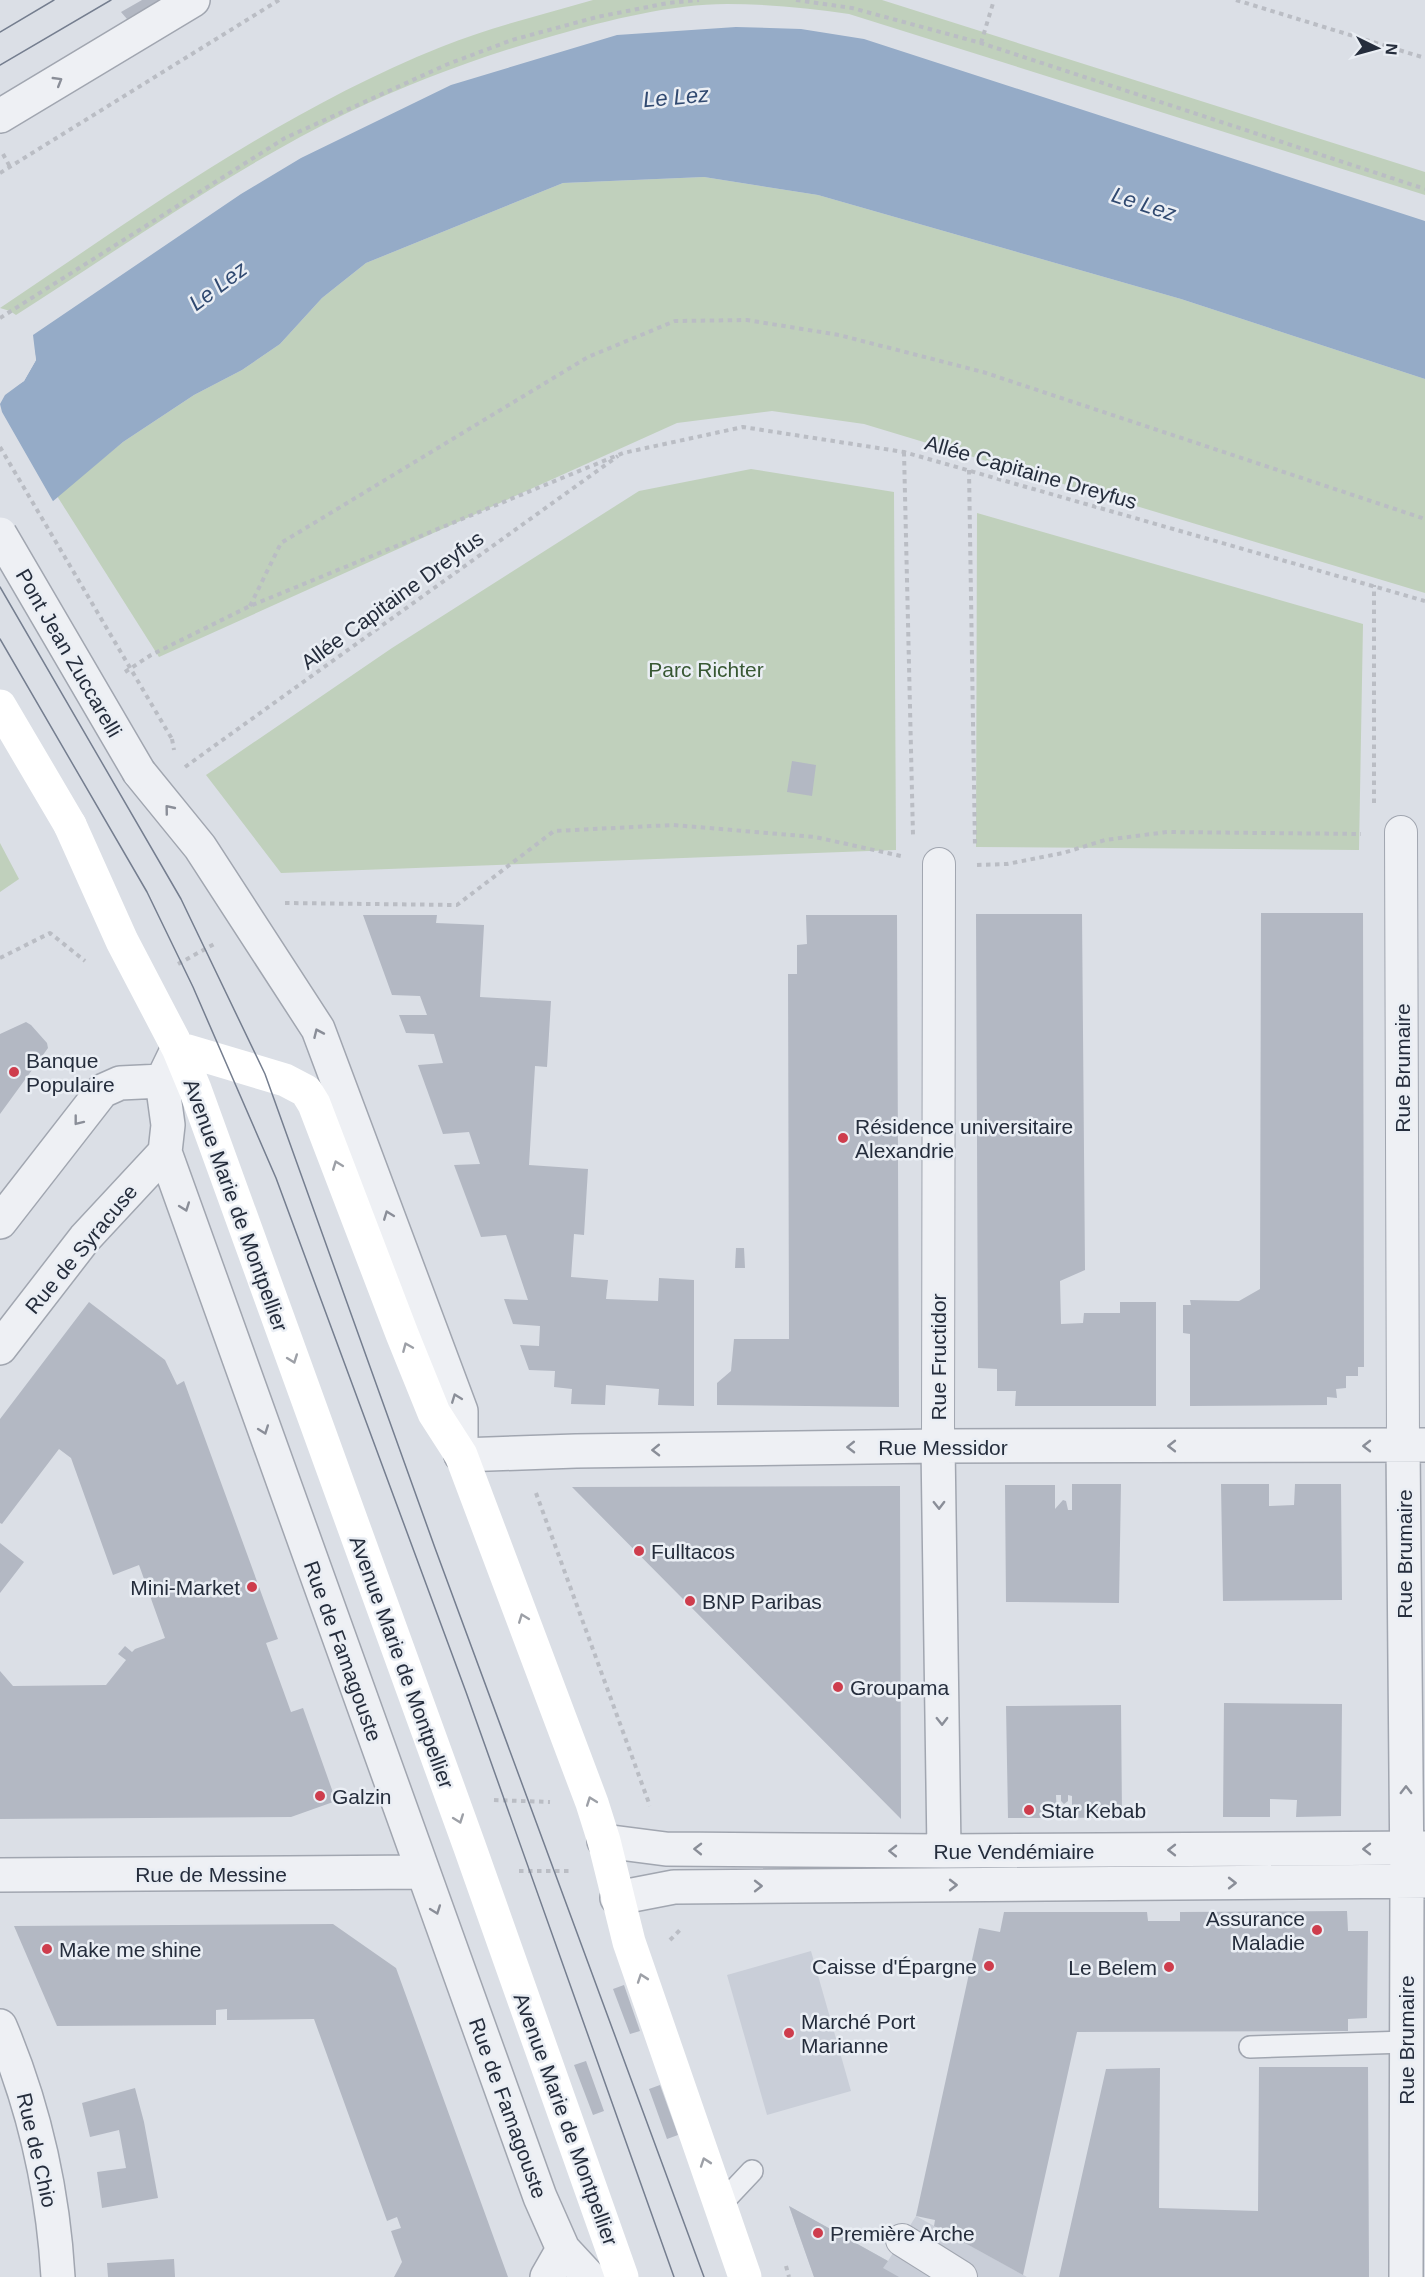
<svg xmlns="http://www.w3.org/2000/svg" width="1425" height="2277" font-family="Helvetica,sans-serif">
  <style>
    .built { fill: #c9ced8 }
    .green { fill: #c0d0bc }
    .water { fill: #95abc7 }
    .pier { fill: #dbdfe6 }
    .building { fill: #b3b8c3 }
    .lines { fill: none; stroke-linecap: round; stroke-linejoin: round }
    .service-casing { stroke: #a1a6b0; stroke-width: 24 }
    .pedestrian-casing { stroke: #a1a6b0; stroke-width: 34 }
    .minor-casing { stroke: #a1a6b0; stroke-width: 36 }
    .tertiary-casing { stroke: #a1a6b0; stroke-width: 36 }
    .path { stroke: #babdc4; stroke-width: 4; stroke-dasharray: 4.5 4.5; stroke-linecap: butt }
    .service { stroke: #eef0f4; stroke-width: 21 }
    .pedestrian { stroke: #eef0f4; stroke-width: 32 }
    .minor { stroke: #eef0f4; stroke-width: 33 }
    .tertiary { stroke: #eef0f4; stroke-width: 33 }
    .secondary { stroke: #fff; stroke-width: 33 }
    .tram { stroke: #757e8f; stroke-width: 1.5 }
    .tertiary-bridge-casing { stroke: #a1a6b0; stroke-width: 36; stroke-linecap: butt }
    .path-bridge { stroke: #babdc4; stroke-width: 4; stroke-dasharray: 4.5 4.5; stroke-linecap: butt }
    .tertiary-bridge { stroke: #eef0f4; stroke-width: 33 }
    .secondary-bridge { stroke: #fff; stroke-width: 33 }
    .oneway { stroke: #8a8e98 }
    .oneway2 { stroke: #9da0a7 }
    .poi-dot { fill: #ce3d4d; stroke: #eaeef4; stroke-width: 2 }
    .labels { text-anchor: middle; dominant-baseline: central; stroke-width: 5; stroke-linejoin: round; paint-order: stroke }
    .street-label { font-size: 21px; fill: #252d3c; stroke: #eaeef4 }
    .park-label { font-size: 21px; fill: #385833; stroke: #eaeef4 }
    .poi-label { font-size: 21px; fill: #252d3c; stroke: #eaeef4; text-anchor: start }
    .water-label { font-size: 22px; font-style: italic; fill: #304970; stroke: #eaeef4 }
  </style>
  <rect width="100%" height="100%" fill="#dbdfe6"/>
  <path class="built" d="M 811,1951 L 851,2091 L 767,2115 L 727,1975 Z
    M 789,2206 L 888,2261 L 916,2216 L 1027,2277 L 814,2277 Z"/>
  <path class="green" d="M 593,0 L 882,0 L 1425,172 L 1425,195 L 849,14 C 809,8 768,4 727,4 C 672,4 609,20 556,35 C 485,55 414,81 347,113 C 232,169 124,246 16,315 L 10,311 L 0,308 C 142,213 281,111 441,47 C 490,27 542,15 593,0 Z
    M 704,177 L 818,195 L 1181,299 L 1425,379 L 1425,593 L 864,424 L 772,411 L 677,423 L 159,657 L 57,496 L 123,442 L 194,395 L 242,370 L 280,344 L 322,298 L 366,263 L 563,183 Z
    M 751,469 L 894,492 L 896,850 L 281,873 L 206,775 L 392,648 L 639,491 Z
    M 977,513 L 1363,624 L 1359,850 L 976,847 Z
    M 0,843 L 19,879 L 0,892 Z"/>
  <path class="water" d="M 736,27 L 801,29 L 864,39 L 1425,221 L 1425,379 L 1181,299 L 818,195 L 704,177 L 563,183 L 366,263 L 322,298 L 280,344 L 242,370 L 194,395 L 123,442 L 0,546 L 0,396 L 24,381 L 36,360 L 33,335 L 241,194 L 301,158 L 451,85 L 617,35 Z"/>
  <path class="pier" d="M 31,332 L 36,360 L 24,381 L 5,395 L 0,404 L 2,412 L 54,503 L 0,549 L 0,393 L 3,392 L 21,379 L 33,359 L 30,335 Z"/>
  <path class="building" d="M 142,0 L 161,0 L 127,19 L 121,12 Z
    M 792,761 L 816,765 L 812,796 L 787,792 Z
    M 1261,913 L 1363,913 L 1364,1367 L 1358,1367 L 1358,1376 L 1346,1376 L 1346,1388 L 1336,1389 L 1337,1398 L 1327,1397 L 1327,1405 L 1190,1406 L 1190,1334 L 1183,1333 L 1183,1305 L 1191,1305 L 1190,1300 L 1239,1301 L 1260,1289 Z
    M 976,914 L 1082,914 L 1085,1270 L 1060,1281 L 1061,1324 L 1083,1323 L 1084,1313 L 1120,1313 L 1120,1302 L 1156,1302 L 1156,1406 L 1015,1406 L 1016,1391 L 997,1391 L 997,1369 L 978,1368 Z
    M 363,915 L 437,915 L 436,923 L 484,925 L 480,997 L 551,1001 L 547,1067 L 535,1066 L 529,1165 L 588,1169 L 584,1235 L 574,1234 L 571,1277 L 608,1280 L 606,1299 L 658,1301 L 659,1278 L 694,1280 L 694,1406 L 658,1405 L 659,1389 L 606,1385 L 605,1405 L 571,1404 L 572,1389 L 554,1387 L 555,1371 L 529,1370 L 520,1345 L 539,1346 L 540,1326 L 513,1324 L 504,1299 L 528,1300 L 506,1235 L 481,1237 L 454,1165 L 480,1164 L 469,1132 L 443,1134 L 418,1065 L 443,1063 L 434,1034 L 406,1033 L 399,1015 L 427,1015 L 420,996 L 392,995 Z
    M 806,915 L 897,915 L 899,1407 L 717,1405 L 717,1383 L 731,1371 L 734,1339 L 789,1339 L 788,974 L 797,974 L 797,945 L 807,944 Z
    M 26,1022 L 31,1025 L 47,1043 L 48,1048 L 0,1114 L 0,1034 Z
    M 736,1248 L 744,1248 L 745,1268 L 735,1268 Z
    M 89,1302 L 165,1360 L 177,1385 L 184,1381 L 278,1639 L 266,1643 L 291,1712 L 303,1708 L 336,1801 L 291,1817 L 0,1819 L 0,1671 L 13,1686 L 106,1685 L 126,1660 L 118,1654 L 125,1646 L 132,1652 L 135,1649 L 165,1638 L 139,1565 L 113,1575 L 71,1458 L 59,1449 L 2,1524 L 0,1523 L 0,1419 Z
    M 1072,1484 L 1121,1484 L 1119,1603 L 1006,1602 L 1005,1485 L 1055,1485 L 1055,1509 L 1063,1500 L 1066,1501 L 1068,1510 L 1072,1510 Z
    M 1221,1484 L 1269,1484 L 1269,1506 L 1294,1505 L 1295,1484 L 1341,1484 L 1342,1600 L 1223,1601 Z
    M 900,1486 L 901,1819 L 572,1487 Z
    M 0,1543 L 24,1562 L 0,1593 Z
    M 1224,1703 L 1342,1704 L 1341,1816 L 1296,1817 L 1297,1800 L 1270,1799 L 1270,1817 L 1223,1817 Z
    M 1121,1705 L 1122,1817 L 1072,1818 L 1072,1796 L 1068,1795 L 1068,1801 L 1064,1804 L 1061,1801 L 1061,1795 L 1056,1795 L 1057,1818 L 1008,1818 L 1006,1706 Z
    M 1347,1911 L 1348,1931 L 1368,1931 L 1367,2018 L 1348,2019 L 1348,2031 L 1077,2032 L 1023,2275 L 934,2226 L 935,2220 L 916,2216 L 979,1928 L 1000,1932 L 1004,1912 L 1147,1912 L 1148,1921 L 1180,1921 L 1180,1912 Z
    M 333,1924 L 396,1968 L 508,2277 L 394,2277 L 402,2262 L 391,2231 L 401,2228 L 397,2217 L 387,2221 L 314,2019 L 227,2020 L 227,2009 L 216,2010 L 216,2025 L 57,2026 L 14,1926 Z
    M 624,1985 L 640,2031 L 630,2034 L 613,1989 Z
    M 586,2061 L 604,2111 L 593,2115 L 574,2065 Z
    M 1259,2067 L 1368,2067 L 1369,2277 L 1059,2277 L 1106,2069 L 1160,2068 L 1159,2208 L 1258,2211 Z
    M 660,2085 L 678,2135 L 667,2139 L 649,2089 Z
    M 135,2088 L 144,2122 L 158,2198 L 102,2208 L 97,2172 L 126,2168 L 119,2130 L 90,2137 L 82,2103 Z
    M 789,2206 L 888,2261 L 883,2268 L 899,2277 L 814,2277 Z
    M 174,2259 L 175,2277 L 108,2277 L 107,2263 Z"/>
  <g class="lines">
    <g class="service-casing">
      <path id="service" d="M 1250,2047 L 1406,2042
        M 719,2206 L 752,2171"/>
    </g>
    <g class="pedestrian-casing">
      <path id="pedestrian" d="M 1401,832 L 1403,1445
        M 938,1446 L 939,864
        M 902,2240 L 961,2277"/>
    </g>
    <g class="minor-casing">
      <path id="minor" d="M 178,1048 L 162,1081 L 168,1125 L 165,1152 L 540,2197 L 563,2249 L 589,2277
        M 0,1222 L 102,1091 L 120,1083 L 162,1081
        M 0,1348 L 85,1238 L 165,1152
        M 1403,1445 L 1407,1882 L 1406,2277
        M 938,1446 L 944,1851
        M 461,1455 L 576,1451 L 938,1446 L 1425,1445
        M 604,1841 L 666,1849 L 944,1851 L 1425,1848
        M 0,1875 L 422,1872
        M 617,1898 L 674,1887 L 1425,1881
        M 0,2026 C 34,2106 53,2191 58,2277
        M 547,2277 L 563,2249"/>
    </g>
    <g class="tertiary-casing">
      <path id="tertiary" d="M 0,116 L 193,0
        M 139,772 L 200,847 L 318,1029 L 461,1411 L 461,1455"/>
    </g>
    <path class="path" d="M 796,0 L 852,8 L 981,43 L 1425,189
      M 1236,0 L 1425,58
      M 981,43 L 994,0
      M 3,154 L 10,167
      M 0,173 L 279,0
      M 0,318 L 285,138 L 448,64 L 512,40 L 597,17 L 668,3 L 699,0
      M 904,452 L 913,835
      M 969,470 L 975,847
      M 250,606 L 281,543 L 588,357 L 675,321 L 747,320 L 839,335 L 983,372 L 1425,519
      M 125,672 L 151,655 L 250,606 L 623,453 L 743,427 L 904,452 L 1425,601
      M 172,739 L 174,750
      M 185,767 L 618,456
      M 1374,803 L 1374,585
      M 977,865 L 1007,864 L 1063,853 L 1105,840 L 1167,832 L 1361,834
      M 285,903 L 457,905 L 554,831 L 673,825 L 815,837 L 901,856
      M 0,958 L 50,933 L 85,961
      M 178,964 L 216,943
      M 536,1493 L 650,1806
      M 494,1800 L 550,1802
      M 519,1871 L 572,1871
      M 670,1940 L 682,1928
      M 786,2266 L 789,2277"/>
    <use href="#service" class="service"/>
    <use href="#pedestrian" class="pedestrian"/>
    <use href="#minor" class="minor"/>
    <use href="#tertiary" class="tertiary"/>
    <path class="secondary" d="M 70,825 L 122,941 L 178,1048 L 195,1089 L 469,1845 L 622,2277
      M 178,1048 L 285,1080 L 306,1091 L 314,1104 L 402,1334 L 434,1413 L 461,1455 L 592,1803 L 604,1841 L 629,1942 L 745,2277"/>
    <path class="tram" d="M 0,32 L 54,0
      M 0,65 L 111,0
      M 0,587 L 181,899 L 265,1074 L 435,1548 L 704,2277
      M 0,639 L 147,892 L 193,987 L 276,1178 L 466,1692 L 674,2277"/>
    <g class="tertiary-bridge-casing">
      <path id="tertiary-bridge" d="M 0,534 L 139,772"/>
    </g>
    <path class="path-bridge" d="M 0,447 L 172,739"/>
    <use href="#tertiary-bridge" class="tertiary-bridge"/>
    <path class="secondary-bridge" d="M 0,706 L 70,825"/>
  </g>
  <defs><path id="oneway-chevron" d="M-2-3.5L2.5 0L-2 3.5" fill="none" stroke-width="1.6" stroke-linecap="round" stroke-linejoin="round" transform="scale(1.5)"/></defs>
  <g class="oneway">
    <use href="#oneway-chevron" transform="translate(58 81) rotate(-31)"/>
    <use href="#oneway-chevron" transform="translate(169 809) rotate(-129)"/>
    <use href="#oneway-chevron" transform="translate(318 1033) rotate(-114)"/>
    <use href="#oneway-chevron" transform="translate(78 1121) rotate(128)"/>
    <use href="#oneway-chevron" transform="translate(185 1207) rotate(70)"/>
    <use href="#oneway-chevron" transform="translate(388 1215) rotate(-111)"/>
    <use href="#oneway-chevron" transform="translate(456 1398) rotate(-111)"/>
    <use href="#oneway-chevron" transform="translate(264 1430) rotate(70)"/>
    <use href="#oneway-chevron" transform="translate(1172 1446) rotate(180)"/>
    <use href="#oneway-chevron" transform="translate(1367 1446) rotate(180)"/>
    <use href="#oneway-chevron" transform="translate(851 1447) rotate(179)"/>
    <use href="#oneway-chevron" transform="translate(656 1450) rotate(179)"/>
    <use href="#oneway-chevron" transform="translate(939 1505) rotate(89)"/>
    <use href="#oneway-chevron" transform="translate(942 1721) rotate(89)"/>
    <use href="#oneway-chevron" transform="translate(1406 1790) rotate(-90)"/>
    <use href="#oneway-chevron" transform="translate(698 1849) rotate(-179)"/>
    <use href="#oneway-chevron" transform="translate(1367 1849) rotate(180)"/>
    <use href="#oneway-chevron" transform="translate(1172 1850) rotate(180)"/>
    <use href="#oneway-chevron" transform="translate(893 1851) rotate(-179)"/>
    <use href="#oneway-chevron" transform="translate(1232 1883)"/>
    <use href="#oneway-chevron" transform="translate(953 1885)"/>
    <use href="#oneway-chevron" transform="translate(758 1886)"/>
    <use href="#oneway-chevron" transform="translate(436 1910) rotate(70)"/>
  </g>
  <g class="oneway2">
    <use href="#oneway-chevron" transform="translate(337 1165) rotate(-111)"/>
    <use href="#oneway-chevron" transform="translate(407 1347) rotate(-113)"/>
    <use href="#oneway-chevron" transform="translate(293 1359) rotate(70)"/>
    <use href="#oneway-chevron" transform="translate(523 1618) rotate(-111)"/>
    <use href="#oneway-chevron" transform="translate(591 1801) rotate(-110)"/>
    <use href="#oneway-chevron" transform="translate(459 1819) rotate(70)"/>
    <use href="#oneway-chevron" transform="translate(642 1978) rotate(-109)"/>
    <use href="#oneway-chevron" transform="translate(705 2162) rotate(-109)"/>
  </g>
  <g class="poi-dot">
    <circle cx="14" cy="1072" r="6"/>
    <circle cx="843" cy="1138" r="6"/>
    <circle cx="639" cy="1551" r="6"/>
    <circle cx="252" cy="1587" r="6"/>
    <circle cx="690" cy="1601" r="6"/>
    <circle cx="838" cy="1687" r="6"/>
    <circle cx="320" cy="1796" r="6"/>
    <circle cx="1029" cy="1810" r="6"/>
    <circle cx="1317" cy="1930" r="6"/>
    <circle cx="47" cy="1949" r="6"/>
    <circle cx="989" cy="1966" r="6"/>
    <circle cx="1169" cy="1967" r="6"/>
    <circle cx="789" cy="2033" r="6"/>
    <circle cx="818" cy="2233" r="6"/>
  </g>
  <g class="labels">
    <g class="street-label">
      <text transform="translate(1031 472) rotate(16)">Allée Capitaine Dreyfus</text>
      <text transform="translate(392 600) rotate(-36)">Allée Capitaine Dreyfus</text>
      <text transform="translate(69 653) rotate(60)">Pont Jean Zuccarelli</text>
      <text transform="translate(1402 1068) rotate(-90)">Rue Brumaire</text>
      <text transform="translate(236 1205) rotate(70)">Avenue Marie de Montpellier</text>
      <text transform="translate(81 1249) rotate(-50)">Rue de Syracuse</text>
      <text transform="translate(938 1357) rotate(-90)">Rue Fructidor</text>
      <text x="943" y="1447">Rue Messidor</text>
      <text transform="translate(1404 1554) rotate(-90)">Rue Brumaire</text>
      <text transform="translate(343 1651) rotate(70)">Rue de Famagouste</text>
      <text transform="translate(402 1662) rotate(70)">Avenue Marie de Montpellier</text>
      <text x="1014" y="1851">Rue Vendémiaire</text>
      <text x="211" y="1874">Rue de Messine</text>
      <text transform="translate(1406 2040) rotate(-90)">Rue Brumaire</text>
      <text transform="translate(508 2108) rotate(70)">Rue de Famagouste</text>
      <text transform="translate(566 2119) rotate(70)">Avenue Marie de Montpellier</text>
      <text transform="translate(37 2150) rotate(77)">Rue de Chio</text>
    </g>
    <g class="park-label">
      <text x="706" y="669">Parc Richter</text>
    </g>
    <g class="poi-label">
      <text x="26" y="1060">Banque<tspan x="26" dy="24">Populaire</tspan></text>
      <text x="855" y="1126">Résidence universitaire<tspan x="855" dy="24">Alexandrie</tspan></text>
      <text x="651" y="1551">Fulltacos</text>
      <text x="240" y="1587" text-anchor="end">Mini-Market</text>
      <text x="702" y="1601">BNP Paribas</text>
      <text x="850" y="1687">Groupama</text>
      <text x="332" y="1796">Galzin</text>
      <text x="1041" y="1810">Star Kebab</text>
      <text x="1305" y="1918" text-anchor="end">Assurance<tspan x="1305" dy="24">Maladie</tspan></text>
      <text x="59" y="1949">Make me shine</text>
      <text x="977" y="1966" text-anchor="end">Caisse d'Épargne</text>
      <text x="1157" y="1967" text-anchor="end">Le Belem</text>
      <text x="801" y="2021">Marché Port<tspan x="801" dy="24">Marianne</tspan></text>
      <text x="830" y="2233">Première Arche</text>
    </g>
    <g class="water-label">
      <text transform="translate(676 97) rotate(-5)">Le Lez</text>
      <text transform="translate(1144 204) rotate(18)">Le Lez</text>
      <text transform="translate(218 286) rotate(-37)">Le Lez</text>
    </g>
  </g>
  <g transform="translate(1377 48) rotate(95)" stroke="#eaeef4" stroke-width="4.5" paint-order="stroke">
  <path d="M0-4.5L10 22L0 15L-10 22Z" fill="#252d3c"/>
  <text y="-9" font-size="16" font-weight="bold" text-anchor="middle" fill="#252d3c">N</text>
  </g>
</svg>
